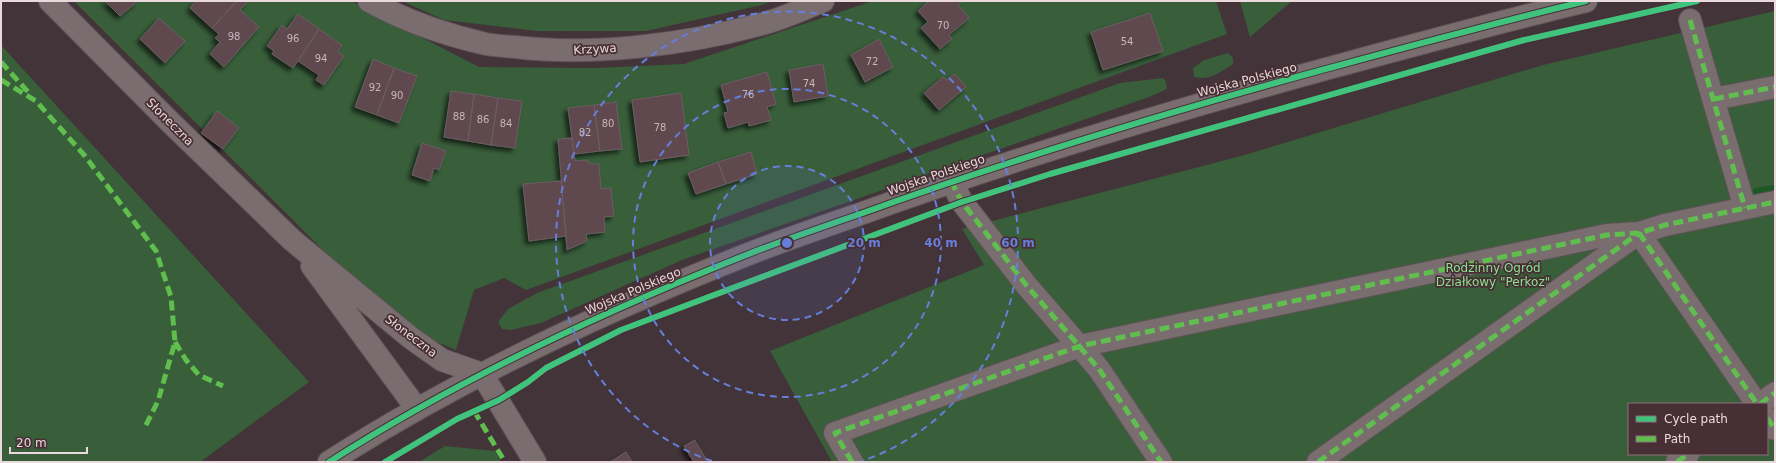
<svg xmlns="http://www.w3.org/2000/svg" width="1776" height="463" font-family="'DejaVu Sans',sans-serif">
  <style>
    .green { fill: #385e3a; fill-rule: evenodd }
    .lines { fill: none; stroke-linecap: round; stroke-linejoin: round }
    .stream { stroke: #1c5925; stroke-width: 8 }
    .building { fill: #5f4950; stroke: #6a5e61; filter: url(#shadow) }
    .minor-casing { stroke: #5f5256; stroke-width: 24 }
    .tertiary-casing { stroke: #5f5256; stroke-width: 24 }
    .minor { stroke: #796d70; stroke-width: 22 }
    .tertiary { stroke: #796d70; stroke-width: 22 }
    .quiet { stroke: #5fbe4e; stroke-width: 5; stroke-dasharray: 10 5; stroke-linecap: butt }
    .cycleway-casing { stroke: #482e35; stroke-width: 8 }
    .cycleway { stroke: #40c37c; stroke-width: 6 }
    .ring { fill: none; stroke: #657fda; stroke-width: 2; stroke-dasharray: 7 5 }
    .labels { text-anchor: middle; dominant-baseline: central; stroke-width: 3.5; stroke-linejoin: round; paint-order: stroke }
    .number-label { font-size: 10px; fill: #c7b5ba }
    .street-label { font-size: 12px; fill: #ead9dd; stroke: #482e35 }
    .park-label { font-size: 12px; fill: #89e28e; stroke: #482e35 }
    .centre { fill: #657fda; stroke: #482e35; stroke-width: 2 }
    .ring-label { font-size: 12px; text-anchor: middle; font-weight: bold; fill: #657fda; stroke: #482e35; stroke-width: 3.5; stroke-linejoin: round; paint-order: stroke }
  </style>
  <defs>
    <filter id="shadow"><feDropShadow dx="-3.5" dy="3.5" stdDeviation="2" flood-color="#0009"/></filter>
  </defs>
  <rect width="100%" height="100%" fill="#423438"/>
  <path class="green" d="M 74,1 L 351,1 L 479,67 L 595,68 L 684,64 L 873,1 L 1216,1 L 1227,34 L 526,290 L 504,278 L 474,290 L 456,350 L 423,336 L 332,259 Z
    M 402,1 L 772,1 L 762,5 L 646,31 L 537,31 L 444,20 Z
    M 1240,1 L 1292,1 L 1250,37 Z
    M 1775,11 L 1775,462 L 832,462 L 770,351 L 984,265 L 962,229 L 1241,156 L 1543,65 ZM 1629,404 L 1767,404 L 1767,454 L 1629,454 Z
    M 1,45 L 309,382 L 200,462 L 1,462 Z
    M 1228,53 L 1233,58 L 1233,64 C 1221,72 1209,81 1194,77 L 1193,68 L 1204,60 Z
    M 1163,78 L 1166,82 L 1167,89 L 1149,97 L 682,260 L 541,323 L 511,330 L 502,329 L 498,322 L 508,309 L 537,293 L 1120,83 Z
    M 445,446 L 495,451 L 501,462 L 419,462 Z"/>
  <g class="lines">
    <path class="stream" d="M 1757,192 L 1775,189"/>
  </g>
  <path class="building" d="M 105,1 L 138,1 L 120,16 Z
    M 196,1 L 237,1 L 212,28 L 190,8 Z
    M 237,1 L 248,1 L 240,10 L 259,27 L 224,67 L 210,54 L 220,42 L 215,38 L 219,34 L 212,28 Z
    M 929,1 L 962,1 L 958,5 L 969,18 L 949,35 L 952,39 L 940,49 L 921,28 L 928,22 L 918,11 Z
    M 1150,13 L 1163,51 L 1103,70 L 1091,32 Z
    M 298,14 L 319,29 L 293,68 L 272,54 L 274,51 L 267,46 L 282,25 L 287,29 Z
    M 159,18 L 185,41 L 165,63 L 140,39 Z
    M 319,29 L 342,45 L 338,52 L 344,56 L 324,85 L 316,80 L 319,75 L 298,61 Z
    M 879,39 L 893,67 L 865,82 L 851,55 Z
    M 373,59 L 394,68 L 377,115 L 355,107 Z
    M 823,64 L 828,96 L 794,102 L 789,70 Z
    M 394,68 L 417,76 L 399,123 L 377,115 Z
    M 767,72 L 776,104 L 767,107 L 771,120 L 749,126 L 748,122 L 728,128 L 724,113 L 728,112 L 721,85 Z
    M 955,74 L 966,87 L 939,110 L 924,93 L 943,77 L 947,80 Z
    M 451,91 L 474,94 L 468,141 L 444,137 Z
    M 681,93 L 689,155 L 640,162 L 632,100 Z
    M 474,94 L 498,98 L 491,145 L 468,141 Z
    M 498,98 L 522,101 L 515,148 L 491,145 Z
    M 616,102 L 622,149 L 600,151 L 594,105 Z
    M 594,105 L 600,151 L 574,154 L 568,108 Z
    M 217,111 L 239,128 L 223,149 L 201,133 Z
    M 572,138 L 575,161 L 588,160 L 587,162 L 592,164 L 599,164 L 601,189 L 611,188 L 614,216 L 604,217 L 605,232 L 586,234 L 587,241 L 567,250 L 558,139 Z
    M 422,143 L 446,151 L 439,170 L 434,168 L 430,181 L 412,175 Z
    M 751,152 L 757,174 L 726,184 L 718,162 Z
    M 718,162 L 726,184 L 696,194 L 688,173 Z
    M 561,181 L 566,236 L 529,241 L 523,184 Z
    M 695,440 L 695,441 L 708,462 L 694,462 L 690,456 L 684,446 Z
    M 626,452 L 632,462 L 610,462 Z"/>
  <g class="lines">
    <g class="minor-casing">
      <path id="minor" d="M 50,1 L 170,122 L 292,240 L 411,338 L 442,360 L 482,374 L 535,462
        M 369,1 C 404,20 443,34 482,43 C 493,46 504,46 515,47 C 592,56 683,45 758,25 C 780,20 801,10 823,1
        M 1690,20 L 1745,208
        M 1714,99 L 1775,87
        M 951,181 L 962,202 L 1027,286 L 1099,369 L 1161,462
        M 1639,233 L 1757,404
        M 312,266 L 417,409
        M 1760,404 L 1775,393
        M 1767,418 L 1775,429
        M 852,462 L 835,433 L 1080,346 L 1607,235 L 1639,233 L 1665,225 L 1775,202
        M 1318,462 L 1639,233
        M 1677,462 L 1688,454"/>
    </g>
    <g class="tertiary-casing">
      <path id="tertiary" d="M 329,462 C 460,378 602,312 746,255 C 784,240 822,227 860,214 C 1009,160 1159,115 1311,73 C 1403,48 1494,23 1586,1"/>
    </g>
    <use href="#minor" class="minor"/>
    <use href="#tertiary" class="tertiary"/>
    <path class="quiet" d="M 1690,20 L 1745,208
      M 1,62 L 29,93
      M 1,80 L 36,101 L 85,156 L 156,251 L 171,297 L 175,342 L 158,401 L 145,427
      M 1714,99 L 1775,87
      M 951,181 L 962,202 L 1027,286 L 1099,369 L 1161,462
      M 1639,233 L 1757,404
      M 175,342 L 186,360 L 199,375 L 223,386
      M 1760,404 L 1775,393
      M 474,411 L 505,462
      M 1767,418 L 1775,429
      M 852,462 L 835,433 L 1080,346 L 1607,235 L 1639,233 L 1665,225 L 1775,202
      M 1318,462 L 1639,233
      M 1677,462 L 1688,454"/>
    <g class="cycleway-casing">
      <path id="cycleway" d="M 329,462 C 460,378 602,312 746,255 C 784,240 822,227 860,214 C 1009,160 1159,115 1311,73 C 1403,48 1494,23 1586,1
        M 385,462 L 457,419 L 499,400 L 528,382 L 546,368 L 621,330 L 962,202 L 1050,174 L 1524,40 L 1697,1"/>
    </g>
    <use href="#cycleway" class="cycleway"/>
  </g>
  <circle cx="787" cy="243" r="77" fill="#657fda" fill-opacity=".12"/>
  <g class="ring">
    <circle cx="787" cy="243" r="77"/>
    <circle cx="787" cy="243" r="154"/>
    <path d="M712 461A231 231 0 1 1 862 461"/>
  </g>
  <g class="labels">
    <g class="number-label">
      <text x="943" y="25">70</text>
      <text x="234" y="36">98</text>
      <text x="293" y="38">96</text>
      <text x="1127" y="41">54</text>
      <text x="321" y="58">94</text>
      <text x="872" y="61">72</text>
      <text x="809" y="83">74</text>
      <text x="375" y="87">92</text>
      <text x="748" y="94">76</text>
      <text x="397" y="95">90</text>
      <text x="459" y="116">88</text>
      <text x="483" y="119">86</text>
      <text x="506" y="123">84</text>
      <text x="608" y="123">80</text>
      <text x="660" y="127">78</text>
      <text x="585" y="132">82</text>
    </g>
    <g class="street-label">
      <text transform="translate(595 49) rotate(-3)">Krzywa</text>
      <text transform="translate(1247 80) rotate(-15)">Wojska Polskiego</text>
      <text transform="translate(170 122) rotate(45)">Słoneczna</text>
      <text transform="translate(936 175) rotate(-19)">Wojska Polskiego</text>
      <text transform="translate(633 291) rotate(-23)">Wojska Polskiego</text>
      <text transform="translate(411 336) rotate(37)">Słoneczna</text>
    </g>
    <g class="park-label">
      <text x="1493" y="268">Rodzinny Ogród<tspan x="1493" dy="14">Działkowy "Perkoz"</tspan></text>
    </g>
  </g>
  <circle cx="787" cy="243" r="6" class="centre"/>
  <g class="ring-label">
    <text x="864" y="247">20 m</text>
    <text x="941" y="247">40 m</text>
    <text x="1018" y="247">60 m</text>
  </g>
  <rect width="1776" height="463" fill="none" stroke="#ead9dd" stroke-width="4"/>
  <rect x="1628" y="403" width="140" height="52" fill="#482e35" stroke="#897278"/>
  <rect x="1636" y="416" width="20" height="6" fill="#40c37c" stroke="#897278"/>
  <text x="1664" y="423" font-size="12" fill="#ead9dd">Cycle path</text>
  <rect x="1636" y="436" width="20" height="6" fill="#5fbe4e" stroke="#897278"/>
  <text x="1664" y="443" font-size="12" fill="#ead9dd">Path</text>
  <path d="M10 447v6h77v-6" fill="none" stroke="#ead9dd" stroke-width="2"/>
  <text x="16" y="447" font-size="12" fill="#ead9dd" stroke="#482e35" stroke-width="3" paint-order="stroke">20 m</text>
</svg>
